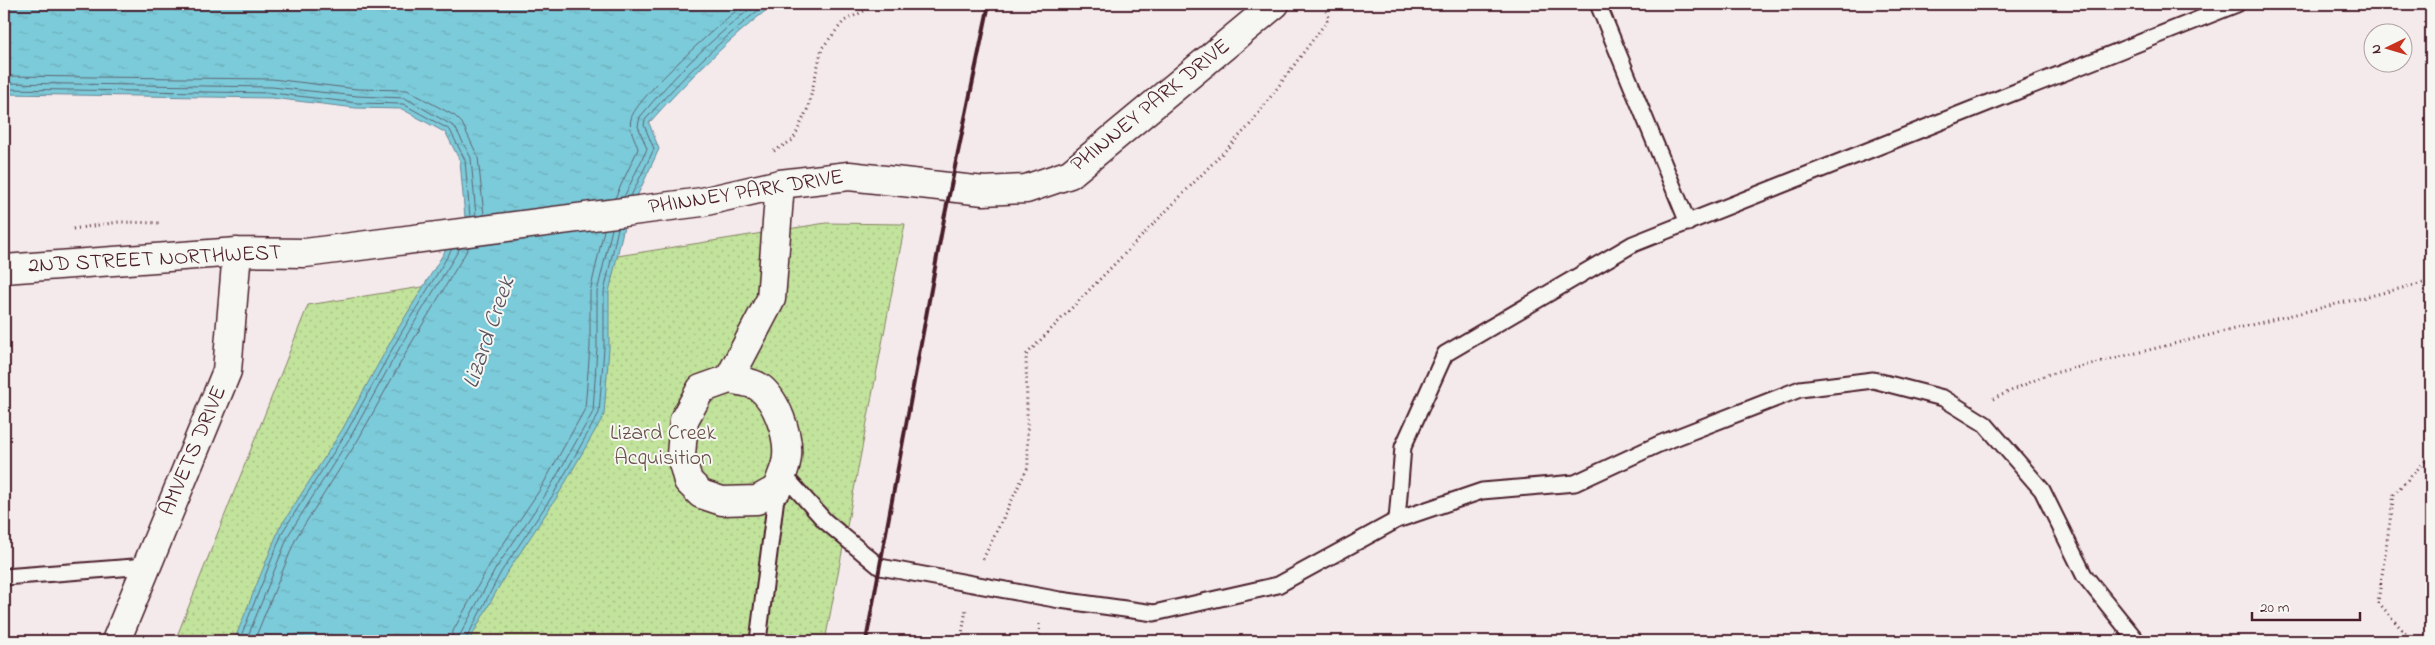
<svg xmlns="http://www.w3.org/2000/svg" width="2435" height="645" font-family="'Indie Flower',sans-serif">
  <style>
    .park { fill: url(#park-dots); stroke: #868164 }
    .water { fill: url(#water-ripples); stroke: #688694 }
    .lines { fill: none; stroke-linecap: round; stroke-linejoin: round }
    .shore { stroke: #5e6471; stroke-width: 1 }
    .service-casing { stroke: #4a1f2b; stroke-width: 19 }
    .minor-casing { stroke: #4a1f2b; stroke-width: 31 }
    .path { stroke: #4a1f2b; stroke-width: 3; stroke-dasharray: 1 4; stroke-linecap: butt }
    .service { stroke: #f6f6f2; stroke-width: 15 }
    .minor { stroke: #f6f6f2; stroke-width: 28 }
    .rail { stroke: #4a1f2b; stroke-width: 4 }
    .labels { text-anchor: middle; dominant-baseline: central; stroke-width: 4; stroke-linejoin: round; paint-order: stroke }
    .street-label { font-size: 22px; fill: #4a1f2b; stroke: #f6f6f2 }
    .park-label { font-size: 22px; fill: #685047; stroke: #f6f6f2 }
    .water-label { font-size: 24px; font-style: italic; fill: #595360; stroke: #f6f6f2 }
  </style>
  <defs>
    <pattern id="park-dots" width="8" height="8" patternUnits="userSpaceOnUse" patternTransform="scale(1.25)"><rect width="8" height="8" fill="#c2e39c"/><path d="M2 2h.1M6 6h.1" fill="none" stroke="#a8c287" stroke-width="1.8" stroke-linecap="round"/></pattern>
    <pattern id="water-ripples" width="26" height="14" patternUnits="userSpaceOnUse" patternTransform="scale(1.25)"><rect width="26" height="14" fill="#7ccbda"/><path d="M2 4q2-2 4 0t4 0M15 11q2-2 4 0t4 0" fill="none" stroke="#6daebb"/></pattern>
  </defs>
  <rect width="100%" height="100%" fill="#f4eaec"/>
  <filter id="ink" filterUnits="userSpaceOnUse"><feTurbulence type="fractalNoise" baseFrequency=".02" numOctaves="2"/><feDisplacementMap in="SourceGraphic" scale="10" xChannelSelector="R" yChannelSelector="G"/><feConvolveMatrix kernelMatrix="1 2 1 2 8 2 1 2 1" color-interpolation-filters="sRGB"/></filter>
  <g filter="url(#ink)">
    <path class="park" d="M 826,223 L 905,224 L 825,641 L 175,641 L 308,305 Z"/>
    <path class="water" d="M 4,4 L 774,4 C 728,40 688,79 649,123 L 659,149 L 625,222 L 609,292 L 609,348 L 604,415 L 557,497 L 506,574 L 469,641 L 234,641 L 279,529 L 342,430 L 396,332 L 465,218 L 460,161 L 446,133 L 402,109 L 356,108 L 272,98 L 4,94 Z"/>
    <g class="lines">
      <path class="shore" d="M 4,76 L 272,79 L 357,89 L 407,90 L 455,116 L 462,123 L 478,157 L 484,215
        M 4,83 L 272,87 L 357,96 L 405,98 L 455,127 L 471,158 L 476,216
        M 4,89 L 272,93 L 357,103 L 403,104 L 450,130 L 465,160 L 470,217
        M 631,196 L 654,149 L 644,125 L 645,120 C 682,77 722,39 766,4
        M 624,197 L 647,149 L 638,126 L 640,117 C 674,75 714,37 756,4
        M 615,198 L 638,149 C 636,139 628,130 631,119 C 635,98 724,20 744,4
        M 239,641 L 283,531 L 346,433 L 400,335 L 452,249
        M 246,641 L 289,534 L 351,436 L 405,338 L 460,248
        M 254,641 L 296,538 L 358,440 L 412,342 L 469,247
        M 452,641 L 453,631 L 490,564 L 541,488 L 585,409 L 590,347 L 590,292 L 604,230
        M 459,641 L 460,635 L 496,568 L 548,491 L 593,412 L 597,347 L 597,292 L 612,229
        M 465,641 L 501,572 L 553,495 L 599,413 L 604,348 L 604,292 L 618,228"/>
      <g class="service-casing">
        <path id="service" d="M 1598,4 L 1688,223
          M 782,473 L 825,521 L 880,567 L 1060,600 L 1154,613 L 1278,585 L 1397,520 L 1482,491 L 1575,483 L 1659,444 L 1800,389 L 1873,380 L 1943,398 L 1985,424 L 2042,490 L 2084,575 L 2137,641
          M 1397,520 L 1403,447 L 1445,354 L 1633,244 L 2237,4
          M 4,577 L 147,566
          M 758,641 L 777,489"/>
      </g>
      <g class="minor-casing">
        <path id="minor" d="M 4,269 L 237,252 L 305,253 L 702,202 L 780,184 L 849,176 L 984,191 L 1026,189 L 1070,174 L 1275,4
          M 729,379 C 737,381 752,382 759,387 C 776,399 789,435 787,456 C 787,466 780,479 777,489 L 757,500 L 722,501 L 701,494 L 688,481 L 681,455 L 684,420 L 701,389 L 729,379 L 771,299 L 780,184
          M 116,641 L 227,371 L 237,252"/>
      </g>
      <path class="path" d="M 774,151 L 793,140 L 808,108 L 822,48 L 844,21 L 878,4
        M 73,229 L 119,222 L 159,223
        M 1993,399 L 2046,375 L 2431,281
        M 983,559 L 1028,467 L 1026,355 L 1249,126 L 1329,18 L 1323,4
        M 1039,624 L 1040,641
        M 961,641 L 966,609
        M 2412,641 L 2378,602 L 2394,494 L 2431,455"/>
      <use href="#service" class="service"/>
      <use href="#minor" class="minor"/>
      <path class="rail" d="M 866,641 L 944,219 L 989,4"/>
    </g>
  </g>
  <g class="labels">
    <g class="street-label">
      <text transform="translate(1151 106) rotate(-39)">PHINNEY PARK DRIVE</text>
      <text transform="translate(746 193) rotate(-9)">PHINNEY PARK DRIVE</text>
      <text transform="translate(155 260) rotate(-3)">2ND STREET NORTHWEST</text>
      <text transform="translate(194 451) rotate(-67)">AMVETS DRIVE</text>
    </g>
    <g class="park-label">
      <text x="663" y="434">Lizard Creek<tspan x="663" dy="25">Acquisition</tspan></text>
    </g>
    <g class="water-label">
      <text transform="translate(490 333) rotate(-71)">Lizard Creek</text>
    </g>
  </g>
  <rect width="2435" height="645" fill="none" stroke="#f6f6f2" stroke-width="20"/>
  <rect x="10" y="10" width="2415" height="625" fill="none" stroke="#4a1f2b" stroke-width="2" filter="url(#ink)"/>
  <g transform="translate(2388 48) rotate(265)"><circle r="24" fill="#f6f6f2" stroke="#b1a0a2"/>
  <path d="M0-4L9 19L0 12L-9 19Z" fill="#c8321e"/>
  <text y="-8" font-size="14" font-weight="bold" text-anchor="middle" fill="#4a1f2b">N</text>
  </g>
  <path d="M2252 612v8h108v-8" fill="none" stroke="#4a1f2b" stroke-width="2.5"/>
  <text x="2260" y="612" font-size="15" fill="#4a1f2b" stroke="#f6f6f2" stroke-width="4" paint-order="stroke">20 m</text>
</svg>
